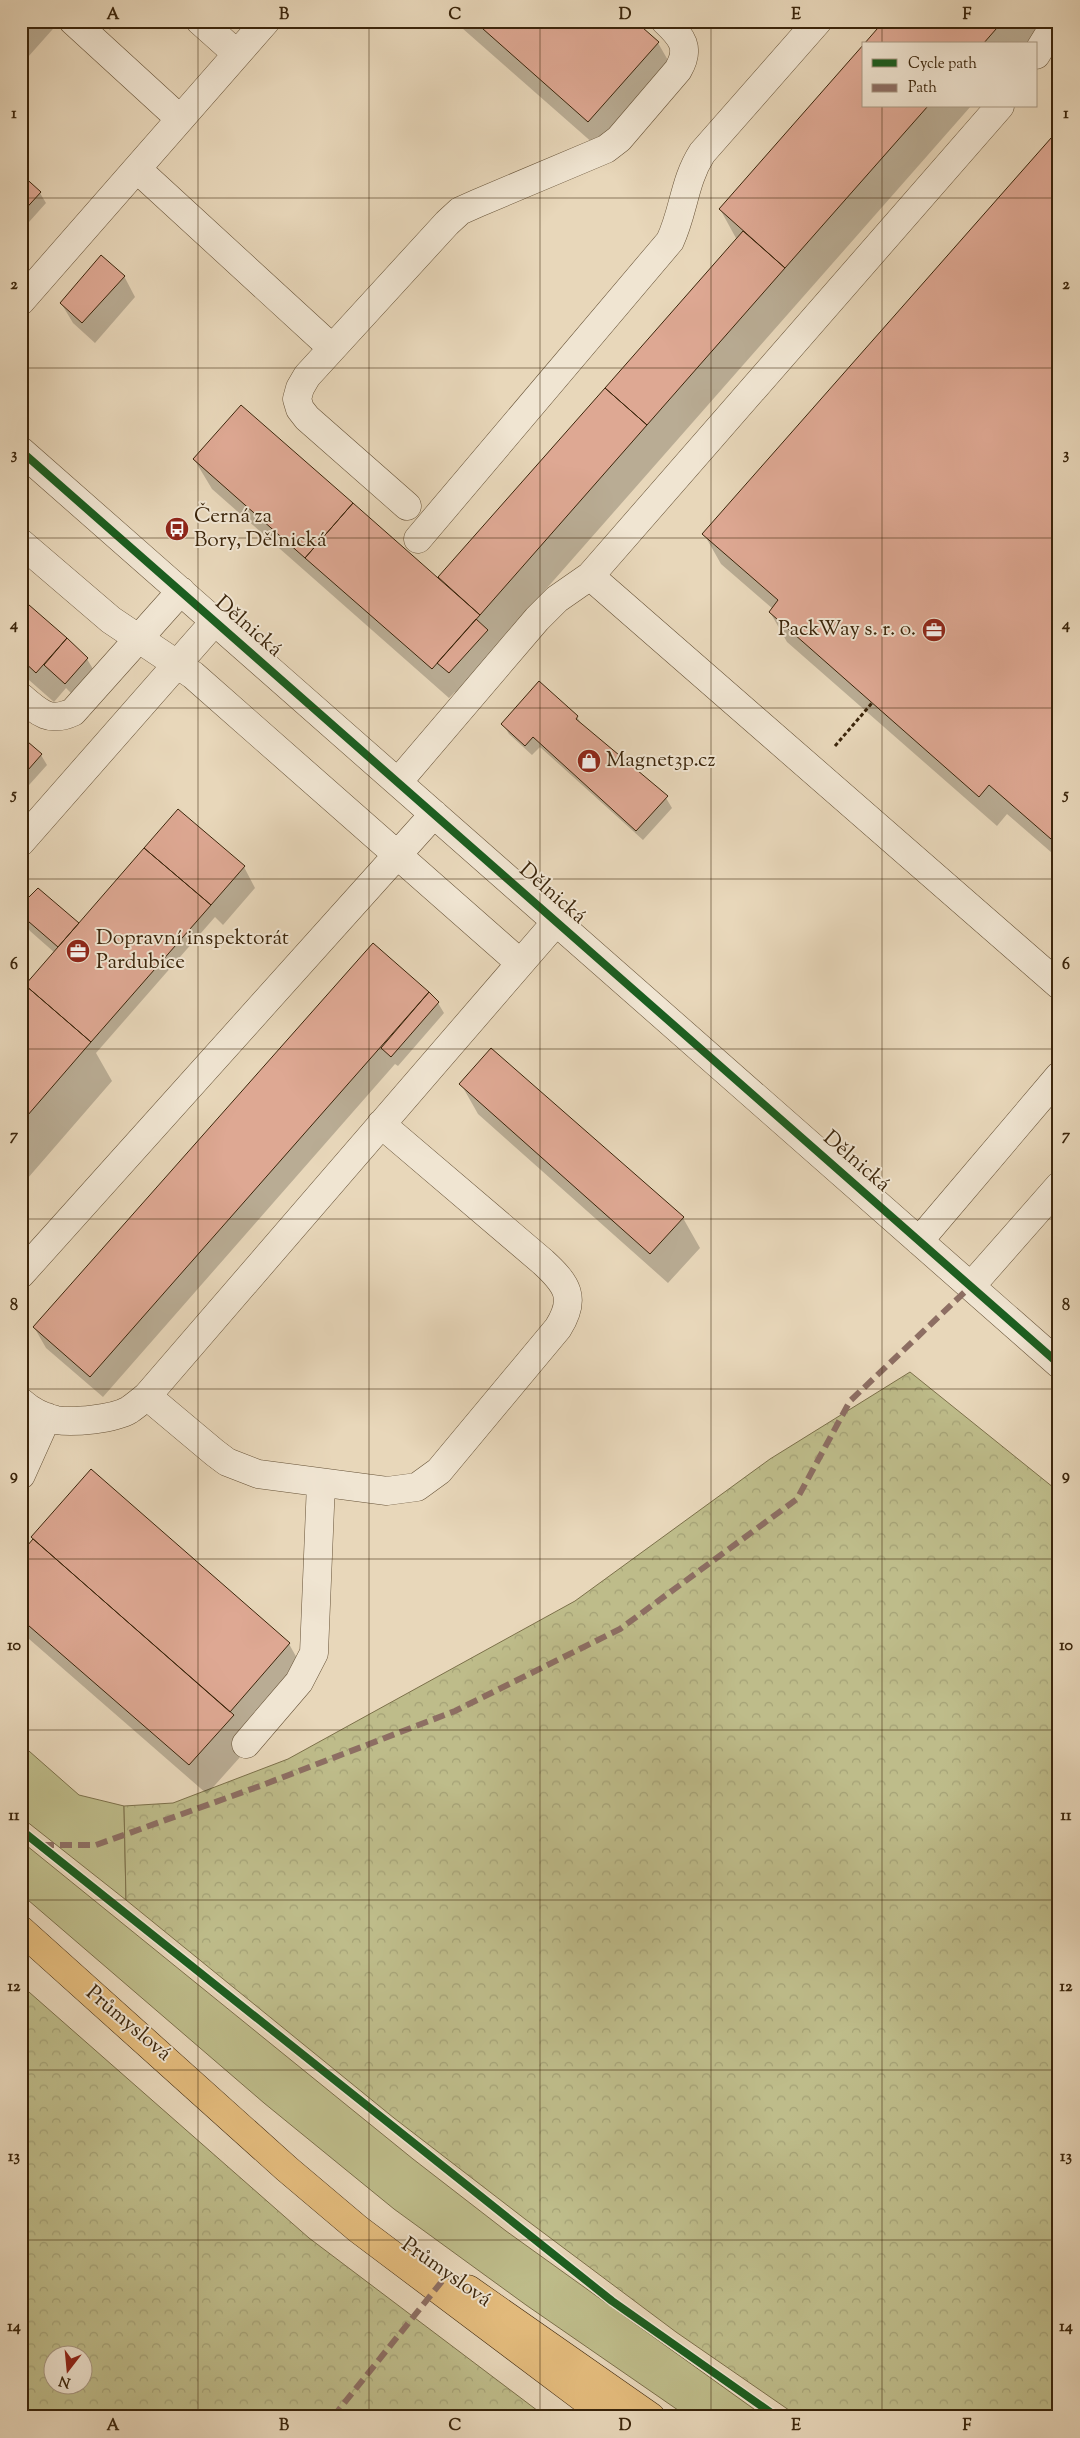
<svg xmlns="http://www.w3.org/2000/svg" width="1080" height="2438" font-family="'Sorts Mill Goudy',serif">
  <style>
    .grass { fill: #bebc8a; stroke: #7c704a }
    .forest { fill: url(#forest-crowns); stroke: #7c704a; fill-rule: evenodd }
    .shadow { fill: #0003 }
    .building { fill: #dea893; stroke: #3b250b }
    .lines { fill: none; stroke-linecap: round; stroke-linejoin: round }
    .minor-casing { stroke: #665237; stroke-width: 29 }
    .major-casing { stroke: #3b250b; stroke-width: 29 }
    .path { stroke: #3b250b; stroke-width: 3; stroke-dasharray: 4 2.5; stroke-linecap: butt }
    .minor { stroke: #f0e5d2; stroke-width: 28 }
    .major { stroke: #e4bc7d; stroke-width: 28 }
    .quiet { stroke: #8d6e63; stroke-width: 6; stroke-dasharray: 12 6; stroke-linecap: butt }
    .cycleway-casing { stroke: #f0e5d2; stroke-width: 11 }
    .cycleway { stroke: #1b5e20; stroke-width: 8 }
    .grid { fill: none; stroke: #3b250b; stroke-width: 1; stroke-opacity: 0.55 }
    .labels { text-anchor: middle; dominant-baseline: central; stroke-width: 4; stroke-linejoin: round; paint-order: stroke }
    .poi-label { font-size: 21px; fill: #3b250b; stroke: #f0e5d2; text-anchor: start }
    .street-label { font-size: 21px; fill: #3b250b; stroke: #f0e5d2 }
    .neatline { fill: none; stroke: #3b250b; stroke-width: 2 }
    .grid-label { font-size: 16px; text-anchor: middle; font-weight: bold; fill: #3b250b }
  </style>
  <defs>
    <pattern id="forest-crowns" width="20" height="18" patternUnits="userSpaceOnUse" patternTransform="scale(1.25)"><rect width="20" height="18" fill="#bebc8a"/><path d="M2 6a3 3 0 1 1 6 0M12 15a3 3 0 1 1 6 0" fill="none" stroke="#a4a176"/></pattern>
  </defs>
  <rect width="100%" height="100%" fill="#e8d7ba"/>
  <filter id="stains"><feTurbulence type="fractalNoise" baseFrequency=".004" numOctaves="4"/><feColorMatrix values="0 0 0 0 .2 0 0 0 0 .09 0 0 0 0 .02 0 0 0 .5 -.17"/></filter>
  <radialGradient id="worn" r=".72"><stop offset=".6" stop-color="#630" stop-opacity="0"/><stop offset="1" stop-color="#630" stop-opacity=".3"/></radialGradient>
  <path class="grass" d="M 21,1744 L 79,1795 L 124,1806 L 126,1900 L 21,1817 Z
    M 21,1841 L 413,2159 L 506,2231 L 765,2417 L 688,2417 L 526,2305 L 394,2209 L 264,2103 L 21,1894 Z"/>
  <path class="forest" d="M 910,1372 L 1059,1492 L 1059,2417 L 799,2417 L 676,2332 L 525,2219 L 394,2118 L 126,1900 L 124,1806 L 173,1803 L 288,1759 L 575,1601 L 770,1459 Z
    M 21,1985 L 309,2238 L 546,2417 L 21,2417 ZM 52,2356 L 82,2356 L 82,2386 L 52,2386 Z"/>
  <path class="shadow" d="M 21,21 L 60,21 L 28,57 L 21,51 Z
    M 100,21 L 118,21 L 110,30 Z
    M 454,21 L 633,21 L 658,43 L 680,81 L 611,159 Z
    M 886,21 L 1046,21 L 1026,44 L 866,44 Z
    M 864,106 L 971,106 L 496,646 L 504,661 L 467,702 L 455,692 L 449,698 L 212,489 L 194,459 L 438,579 L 737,240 L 720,209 Z
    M 1059,130 L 1059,859 L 1007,814 L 997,826 L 787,642 L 770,612 L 773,609 L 721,564 L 704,534 Z
    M 21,176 L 40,193 L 46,203 L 21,231 Z
    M 124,276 L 135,297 L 95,343 L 73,323 L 61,303 Z
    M 21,600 L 87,659 L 93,669 L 71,693 L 66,688 L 54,702 L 21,673 Z
    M 577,717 L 584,728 L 666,798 L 672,808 L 643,840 L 540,747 L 532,755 L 509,734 L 503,724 Z
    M 21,737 L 41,755 L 47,765 L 21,794 Z
    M 244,867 L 255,888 L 223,925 L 215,917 L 96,1053 L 112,1081 L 21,1186 L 21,991 L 55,953 L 30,931 L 21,916 L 21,907 L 79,925 Z
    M 428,993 L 438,1003 L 444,1013 L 398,1066 L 395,1064 L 103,1397 L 46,1348 L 34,1327 Z
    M 461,1084 L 683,1218 L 700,1248 L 668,1283 L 478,1114 Z
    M 33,1537 L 289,1644 L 306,1674 L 250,1746 L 207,1794 L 21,1632 L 21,1555 L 34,1540 Z"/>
  <path class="building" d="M 474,21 L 635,21 L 659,42 L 588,122 Z
    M 884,21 L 1003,21 L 983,44 L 864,44 Z
    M 864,44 L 864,106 L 928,106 L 785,268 L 719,209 Z
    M 1059,129 L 1059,846 L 989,785 L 979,797 L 769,612 L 778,600 L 702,534 Z
    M 21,174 L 41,192 L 21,214 Z
    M 743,231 L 785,268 L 647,425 L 605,388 Z
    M 101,255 L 125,276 L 82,323 L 60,303 Z
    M 605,388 L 647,425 L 480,615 L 438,577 Z
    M 241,405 L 353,503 L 305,558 L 193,459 Z
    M 353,503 L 480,615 L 432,669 L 305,558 Z
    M 21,598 L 67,638 L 36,673 L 21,659 Z
    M 476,619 L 488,630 L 449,673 L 437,663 Z
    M 67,638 L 88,658 L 65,684 L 44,665 Z
    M 539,681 L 578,716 L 576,719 L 668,796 L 636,831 L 533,737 L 525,746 L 501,724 Z
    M 21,736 L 42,754 L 21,778 Z
    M 178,809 L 245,866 L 211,905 L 144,848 Z
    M 144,848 L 211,905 L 91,1042 L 25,985 Z
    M 38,888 L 79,923 L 58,947 L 21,915 L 21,905 Z
    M 373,943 L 429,992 L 90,1377 L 33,1327 Z
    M 25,985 L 91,1042 L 21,1123 L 21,989 Z
    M 429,992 L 439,1002 L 391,1057 L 381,1048 Z
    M 491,1048 L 684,1217 L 650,1254 L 459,1084 Z
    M 91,1469 L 290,1643 L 230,1712 L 31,1537 Z
    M 33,1539 L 234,1715 L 189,1765 L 21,1619 L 21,1553 Z"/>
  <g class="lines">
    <g class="minor-casing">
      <path id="minor" d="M 73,21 L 180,119
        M 200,21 L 237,54
        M 1036,55 L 1057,21
        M 137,169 L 332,348
        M 21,301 L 266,21
        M 21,451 L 1059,1364
        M 407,506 L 307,418 L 300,409 L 297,399 L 300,388 L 307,376 L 447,223 L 460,211 L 478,203 L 606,149 L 619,139 L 678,70 C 691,48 682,37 665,21
        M 418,539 L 670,241 C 684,211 684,181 702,153 L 818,21
        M 21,543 L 111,620 L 193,675 L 520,963
        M 590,576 L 1059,985
        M 21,697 C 39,713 50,723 73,712 L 181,591
        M 398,782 L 537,619 L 557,599 L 590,576 L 1000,106
        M 21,842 L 215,621
        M 919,1241 L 1059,1076
        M 21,1274 L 434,814
        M 971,1286 L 1059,1186
        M 147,1396 L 215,1453 L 227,1462 L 258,1474 L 387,1491 L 417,1487 L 439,1471 L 558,1328 C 577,1298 567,1284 543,1262 L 381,1124
        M 21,1402 C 31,1411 42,1417 56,1420 C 73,1423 114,1419 129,1410 C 135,1406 141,1401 147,1396 L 556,922
        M 21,1475 L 47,1417
        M 246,1744 L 299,1682 L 314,1653 L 321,1483"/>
    </g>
    <g class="major-casing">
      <path id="major" d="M 21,1930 L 287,2169 L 358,2229 L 608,2417
        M 468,2289 L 651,2417"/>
    </g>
    <path class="path" d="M 835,746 L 872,703"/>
    <use href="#minor" class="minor"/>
    <use href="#major" class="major"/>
    <path class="quiet" d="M 42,1845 L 96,1845 L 260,1786 L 455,1711 L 620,1629 L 797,1499 L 850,1401 L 971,1286
      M 333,2417 L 447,2275"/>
    <g class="cycleway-casing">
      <path id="cycleway" d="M 21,451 L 1059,1364
        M 21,1830 L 612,2301 L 777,2417"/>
    </g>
    <use href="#cycleway" class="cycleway"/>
  </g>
  <path class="grid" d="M 198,21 L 198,2417M 369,21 L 369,2417M 540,21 L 540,2417M 711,21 L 711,2417M 882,21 L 882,44M 882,106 L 882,2417M 21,198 L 1059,198M 21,368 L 1059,368M 21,538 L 1059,538M 21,708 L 1059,708M 21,879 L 1059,879M 21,1049 L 1059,1049M 21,1219 L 1059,1219M 21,1389 L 1059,1389M 21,1559 L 1059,1559M 21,1730 L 1059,1730M 21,1900 L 1059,1900M 21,2070 L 1059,2070M 21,2240 L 1059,2240"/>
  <defs>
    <g id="bus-disc" transform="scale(1.25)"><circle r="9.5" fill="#8f2418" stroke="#f0e5d2"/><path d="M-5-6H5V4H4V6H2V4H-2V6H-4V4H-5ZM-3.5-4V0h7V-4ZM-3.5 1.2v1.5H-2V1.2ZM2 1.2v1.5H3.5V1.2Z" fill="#fff"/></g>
    <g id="office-disc" transform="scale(1.25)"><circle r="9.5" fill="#8f2418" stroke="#f0e5d2"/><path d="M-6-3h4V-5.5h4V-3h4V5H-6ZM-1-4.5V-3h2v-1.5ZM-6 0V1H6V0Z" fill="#fff"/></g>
    <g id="shop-disc" transform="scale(1.25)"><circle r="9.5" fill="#8f2418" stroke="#f0e5d2"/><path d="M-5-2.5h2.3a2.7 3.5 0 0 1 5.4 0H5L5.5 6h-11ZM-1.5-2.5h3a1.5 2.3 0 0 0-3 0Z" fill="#fff"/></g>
  </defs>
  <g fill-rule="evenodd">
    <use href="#bus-disc" x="177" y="529"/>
    <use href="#office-disc" x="934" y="630"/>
    <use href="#shop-disc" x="589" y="761"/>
    <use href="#office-disc" x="78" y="951"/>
  </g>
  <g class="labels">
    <g class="poi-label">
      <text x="194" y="517">Černá za<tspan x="194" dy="24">Bory, Dělnická</tspan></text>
      <text x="916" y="630" text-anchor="end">PackWay s. r. o.</text>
      <text x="606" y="761">Magnet3p.cz</text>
      <text x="96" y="939">Dopravní inspektorát<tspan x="96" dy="24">Pardubice</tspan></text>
    </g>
    <g class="street-label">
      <text transform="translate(248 627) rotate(41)">Dělnická</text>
      <text transform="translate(552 894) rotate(41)">Dělnická</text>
      <text transform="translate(856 1162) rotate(41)">Dělnická</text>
      <text transform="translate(128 2024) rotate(40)">Průmyslová</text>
      <text transform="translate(446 2273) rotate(35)">Průmyslová</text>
    </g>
  </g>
  <rect width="1080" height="2438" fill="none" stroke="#e8d7ba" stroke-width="55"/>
  <rect x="862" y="42" width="175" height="65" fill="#f0e5d2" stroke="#a89882"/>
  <rect x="872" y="59" width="25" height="8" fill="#1b5e20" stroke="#a89882"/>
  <text x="908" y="68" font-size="15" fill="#3b250b">Cycle path</text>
  <rect x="872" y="84" width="25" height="8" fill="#8d6e63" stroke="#a89882"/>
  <text x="908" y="92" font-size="15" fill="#3b250b">Path</text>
  <g transform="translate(68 2370) rotate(196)"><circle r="24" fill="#f0e5d2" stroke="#a89882"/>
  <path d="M0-4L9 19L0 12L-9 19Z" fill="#8f2418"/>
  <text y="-8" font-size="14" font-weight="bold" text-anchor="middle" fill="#3b250b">N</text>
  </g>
  <rect x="28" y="28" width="1024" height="2382" class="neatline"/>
  <g class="grid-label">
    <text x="113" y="19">A</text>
    <text x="284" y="19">B</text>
    <text x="455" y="19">C</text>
    <text x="625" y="19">D</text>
    <text x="796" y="19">E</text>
    <text x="967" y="19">F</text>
    <text x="14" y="118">1</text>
    <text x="1066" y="118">1</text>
    <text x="14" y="289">2</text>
    <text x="1066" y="289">2</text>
    <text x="14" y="459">3</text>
    <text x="1066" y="459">3</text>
    <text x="14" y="629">4</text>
    <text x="1066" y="629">4</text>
    <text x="14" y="799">5</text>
    <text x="1066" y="799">5</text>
    <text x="14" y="969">6</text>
    <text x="1066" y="969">6</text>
    <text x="14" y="1140">7</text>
    <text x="1066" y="1140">7</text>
    <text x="14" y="1310">8</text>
    <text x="1066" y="1310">8</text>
    <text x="14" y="1480">9</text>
    <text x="1066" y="1480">9</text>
    <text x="14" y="1650">10</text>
    <text x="1066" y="1650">10</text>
    <text x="14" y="1820">11</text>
    <text x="1066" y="1820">11</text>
    <text x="14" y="1991">12</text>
    <text x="1066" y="1991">12</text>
    <text x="14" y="2161">13</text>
    <text x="1066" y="2161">13</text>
    <text x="14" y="2331">14</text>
    <text x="1066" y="2331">14</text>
    <text x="113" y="2430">A</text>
    <text x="284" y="2430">B</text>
    <text x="455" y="2430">C</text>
    <text x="625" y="2430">D</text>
    <text x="796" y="2430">E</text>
    <text x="967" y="2430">F</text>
  </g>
  <rect width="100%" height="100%" filter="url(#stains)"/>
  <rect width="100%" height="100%" fill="url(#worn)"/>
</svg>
